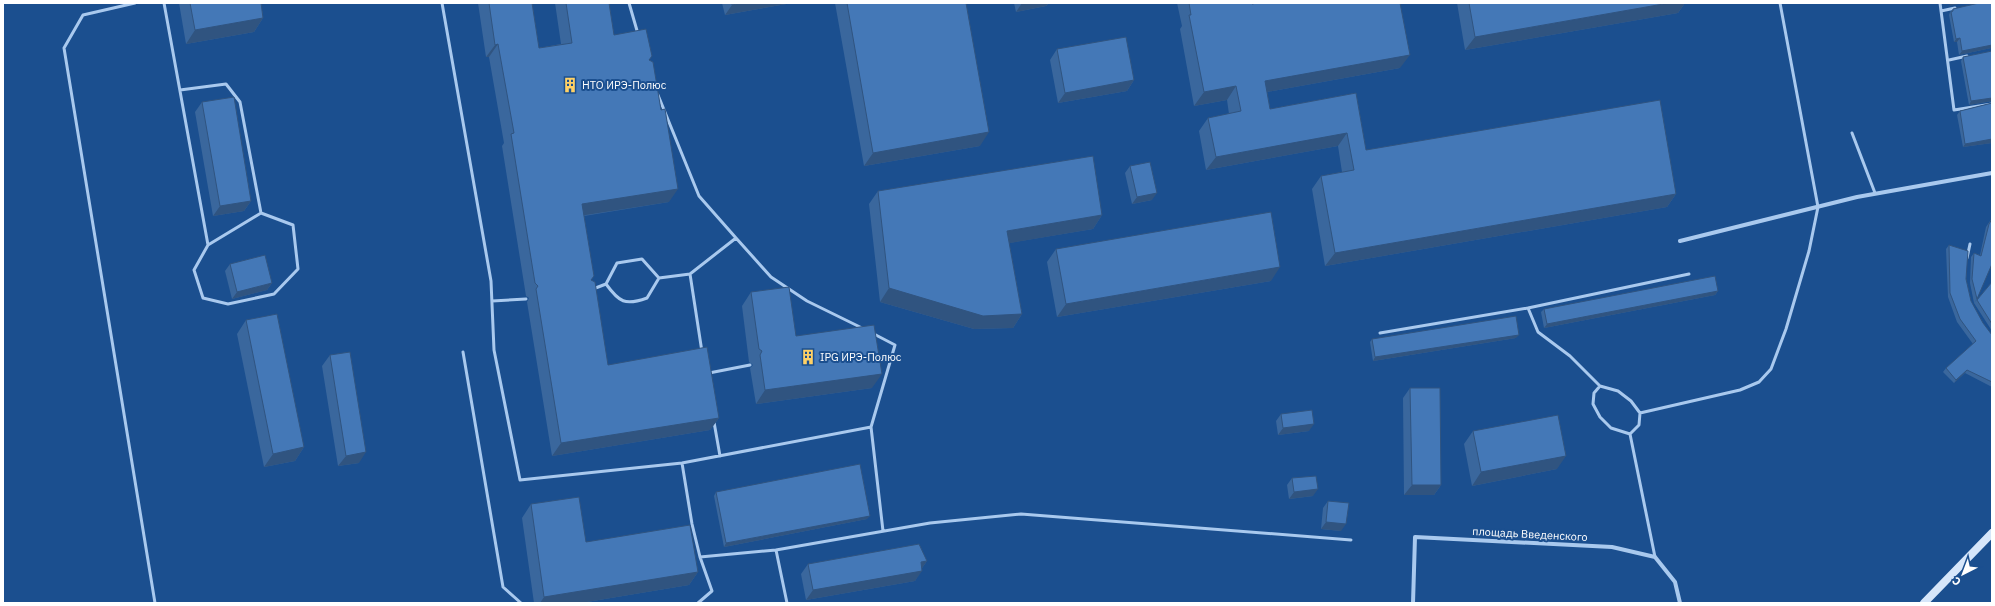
<svg xmlns="http://www.w3.org/2000/svg" width="1995" height="606" font-family="'IBM Plex Sans',sans-serif">
  <style>
    .lines { fill: none; stroke-linecap: round; stroke-linejoin: round }
    .lane { stroke: #a9c9ee; stroke-width: 3 }
    .street { stroke: #a9c9ee; stroke-width: 4 }
    .secondary { stroke: #d6e6fa; stroke-width: 8 }
    .wall { fill: #3a679d }
    .shaded-wall { fill: #305480 }
    .building { fill: #4478b7; stroke: #305480 }
    .labels { text-anchor: middle; dominant-baseline: central; stroke-width: 4; stroke-linejoin: round; paint-order: stroke }
    .poi-label { font-size: 11px; fill: #fff; stroke: #1b4f8f; text-anchor: start }
    .street-label { font-size: 11px; fill: #fff; stroke: #1b4f8f }
  </style>
  <rect width="100%" height="100%" fill="#1b4f8f"/>
  <g class="lines">
    <path class="lane" d="M 135,3 L 83,15 L 64,48 L 155,603
      M 164,3 L 208,245 L 194,270 L 203,298 L 228,304 L 274,294 L 298,269 L 293,225 L 261,213 L 240,102 L 226,84 L 180,90
      M 442,3 L 491,281 L 494,350 L 520,480 L 682,463 L 871,427
      M 629,3 L 638,34
      M 1940,3 L 1954,110 L 1992,104
      M 1941,11 L 1955,8
      M 1949,60 L 1967,56
      M 1852,133 L 1875,193
      M 736,238 L 771,277 L 807,301 L 862,328
      M 208,245 L 261,213
      M 1967,258 L 1970,244
      M 690,274 L 702,352
      M 606,284 C 619,302 625,306 647,298 L 659,278
      M 593,289 L 606,284 L 617,263 L 642,259 L 659,278 L 690,274 L 736,238 L 699,196 L 658,95
      M 492,301 L 526,299
      M 1528,308 L 1689,274
      M 872,333 L 895,345 L 871,427 L 883,531
      M 1380,333 L 1528,308 L 1538,332 L 1570,356 L 1600,386 L 1618,391 L 1631,401 L 1640,413 L 1639,425 L 1630,434
      M 463,352 L 503,587 L 521,603
      M 709,373 L 750,365
      M 1600,386 L 1594,393 L 1593,404 L 1600,417 L 1611,428 L 1630,434
      M 1640,413 L 1740,390 L 1759,382 L 1771,369 L 1786,329 L 1809,251 L 1818,207 L 1780,3
      M 714,422 L 720,456
      M 1630,434 L 1655,557
      M 682,463 L 692,524 L 700,557 L 776,550 L 787,603
      M 776,550 L 930,523 L 1021,514 L 1351,540
      M 698,603 L 712,591 L 700,557"/>
    <path class="street" d="M 1680,241 L 1857,197 L 1992,173
      M 1413,603 L 1415,537 L 1612,547 L 1655,557 L 1675,582 L 1680,603"/>
    <path class="secondary" d="M 1924,603 L 1992,533"/>
  </g>
  <path class="wall" d="M 179,3 L 261,3 L 263,18 L 254,32 L 186,44 Z
    M 478,3 L 532,3 L 539,48 L 561,44 L 555,3 L 609,3 L 614,35 L 649,60 L 669,202 L 584,216 L 591,280 L 608,365 L 719,418 L 710,430 L 552,456 L 527,302 L 529,298 L 526,296 L 502,146 L 504,143 L 489,57 L 486,57 Z
    M 722,3 L 792,3 L 725,15 Z
    M 835,3 L 966,3 L 980,146 L 864,166 Z
    M 1014,3 L 1049,3 L 1046,6 L 1016,12 Z
    M 1177,3 L 1252,3 L 1252,4 L 1400,68 L 1267,92 L 1270,109 L 1356,93 L 1366,150 L 1676,194 L 1667,207 L 1325,266 L 1312,189 L 1321,176 L 1342,172 L 1338,146 L 1206,170 L 1199,131 L 1208,118 L 1229,114 L 1227,100 L 1194,106 L 1180,29 L 1182,26 Z
    M 1457,3 L 1685,3 L 1678,13 L 1465,50 Z
    M 1992,3 L 1992,49 L 1991,48 L 1959,55 L 1957,42 L 1954,42 L 1949,15 L 1950,12 L 1953,9 Z
    M 1057,49 L 1134,80 L 1127,91 L 1058,103 L 1050,60 Z
    M 1992,51 L 1992,101 L 1969,105 L 1961,61 L 1963,57 Z
    M 202,102 L 251,201 L 244,211 L 213,216 L 195,112 Z
    M 1992,103 L 1992,143 L 1963,147 L 1957,115 L 1960,111 Z
    M 1130,166 L 1152,200 L 1132,204 L 1125,173 Z
    M 878,191 L 1102,215 L 1093,229 L 1009,243 L 1022,314 L 1013,328 L 974,329 L 880,302 L 869,204 Z
    M 1992,218 L 1977,299 L 1974,303 L 1970,283 L 1971,257 L 1974,253 L 1980,255 L 1986,227 Z
    M 1949,245 L 1966,279 L 1971,301 L 1983,323 L 1992,335 L 1992,387 L 1965,373 L 1954,383 L 1943,372 L 1946,368 L 1973,344 L 1957,322 L 1948,297 L 1946,249 Z
    M 1056,249 L 1271,281 L 1057,317 L 1047,262 Z
    M 230,264 L 272,283 L 267,290 L 232,299 L 225,271 Z
    M 1992,282 L 1992,331 L 1974,303 Z
    M 1718,291 L 1715,295 L 1544,328 L 1541,312 L 1544,309 Z
    M 751,292 L 796,336 L 872,388 L 756,404 L 750,368 L 753,365 L 749,362 L 742,306 Z
    M 246,320 L 304,447 L 295,461 L 264,467 L 237,334 Z
    M 1516,338 L 1373,361 L 1370,342 L 1372,339 Z
    M 330,355 L 359,463 L 338,466 L 322,366 Z
    M 1410,388 L 1441,485 L 1434,495 L 1404,495 L 1403,398 Z
    M 1281,414 L 1309,431 L 1278,435 L 1276,421 Z
    M 1473,431 L 1557,469 L 1472,486 L 1464,444 Z
    M 1292,478 L 1313,496 L 1289,499 L 1287,485 Z
    M 716,492 L 867,519 L 724,547 L 714,496 Z
    M 1328,501 L 1341,531 L 1321,529 L 1323,508 Z
    M 531,504 L 586,542 L 698,572 L 689,585 L 581,603 L 534,603 L 522,518 Z
    M 927,561 L 922,568 L 915,581 L 806,600 L 801,574 L 808,564 Z"/>
  <path class="shaded-wall" d="M 741,3 L 792,3 L 725,15 L 732,5 Z
    M 1022,3 L 1049,3 L 1046,6 L 1016,12 Z
    M 1669,3 L 1685,3 L 1678,13 L 1465,50 L 1475,37 Z
    M 1951,3 L 1964,3 L 1949,6 Z
    M 263,18 L 254,32 L 186,44 L 195,30 Z
    M 1960,38 L 1957,42 L 1954,42 L 1956,39 Z
    M 498,44 L 489,57 L 486,57 L 495,45 Z
    M 1992,45 L 1991,48 L 1959,55 L 1962,51 Z
    M 1410,55 L 1400,68 L 1256,94 L 1265,81 Z
    M 1134,80 L 1127,91 L 1058,103 L 1065,93 Z
    M 1236,86 L 1227,100 L 1194,106 L 1204,92 Z
    M 1992,98 L 1992,101 L 1969,105 L 1971,101 Z
    M 989,132 L 980,146 L 864,166 L 873,153 Z
    M 1347,133 L 1338,146 L 1206,170 L 1216,157 Z
    M 1992,139 L 1992,143 L 1963,147 L 1965,144 Z
    M 678,189 L 669,202 L 573,217 L 582,204 Z
    M 1157,193 L 1152,200 L 1132,204 L 1137,197 Z
    M 1676,194 L 1667,207 L 1325,266 L 1335,253 Z
    M 251,201 L 244,211 L 213,216 L 220,206 Z
    M 1102,215 L 1093,229 L 998,245 L 1007,231 Z
    M 1280,267 L 1271,281 L 1057,317 L 1066,304 Z
    M 272,283 L 267,290 L 232,299 L 237,292 Z
    M 889,288 L 1022,314 L 1013,328 L 974,329 L 880,302 Z
    M 1718,291 L 1715,295 L 1544,328 L 1547,324 Z
    M 1519,335 L 1516,338 L 1373,361 L 1375,357 Z
    M 1967,370 L 1965,373 L 1954,383 L 1956,380 Z
    M 882,374 L 872,388 L 756,404 L 765,390 Z
    M 719,418 L 710,430 L 552,456 L 561,443 Z
    M 1314,424 L 1309,431 L 1278,435 L 1283,428 Z
    M 304,447 L 295,461 L 264,467 L 273,454 Z
    M 366,452 L 359,463 L 338,466 L 346,456 Z
    M 1566,456 L 1557,469 L 1472,486 L 1481,472 Z
    M 1412,485 L 1441,485 L 1434,495 L 1404,495 Z
    M 1318,489 L 1313,496 L 1289,499 L 1294,492 Z
    M 870,516 L 867,519 L 724,547 L 726,543 Z
    M 1326,522 L 1346,524 L 1341,531 L 1321,529 Z
    M 927,561 L 920,571 L 922,571 L 915,581 L 806,600 L 813,590 Z
    M 698,572 L 689,585 L 581,603 L 540,603 L 544,597 Z"/>
  <path class="building" d="M 190,3 L 261,3 L 263,18 L 195,30 Z
    M 489,3 L 532,3 L 539,48 L 572,43 L 566,3 L 609,3 L 614,35 L 646,29 L 652,56 L 649,60 L 653,62 L 661,110 L 665,109 L 678,189 L 582,204 L 594,276 L 591,280 L 595,282 L 608,365 L 707,347 L 719,418 L 561,443 L 536,289 L 538,286 L 535,283 L 511,134 L 514,133 L 498,44 L 495,45 Z
    M 732,3 L 741,3 L 732,5 Z
    M 847,3 L 966,3 L 989,132 L 873,153 Z
    M 1189,3 L 1252,3 L 1252,4 L 1257,3 L 1400,3 L 1410,55 L 1265,81 L 1270,109 L 1356,93 L 1366,150 L 1660,100 L 1676,194 L 1335,253 L 1321,176 L 1354,170 L 1347,133 L 1216,157 L 1208,118 L 1241,111 L 1236,86 L 1204,92 L 1189,15 L 1191,15 Z
    M 1469,3 L 1669,3 L 1475,37 Z
    M 1979,3 L 1992,3 L 1992,45 L 1962,51 L 1960,38 L 1956,39 L 1951,12 L 1953,11 L 1953,9 Z
    M 1126,37 L 1134,80 L 1065,93 L 1057,49 Z
    M 1992,51 L 1992,98 L 1971,101 L 1963,57 Z
    M 234,97 L 251,201 L 220,206 L 202,102 Z
    M 1992,103 L 1992,139 L 1965,144 L 1960,111 Z
    M 1093,156 L 1102,215 L 1007,231 L 1022,314 L 983,316 L 889,288 L 878,191 Z
    M 1150,162 L 1157,193 L 1137,197 L 1130,166 Z
    M 1271,212 L 1280,267 L 1066,304 L 1056,249 Z
    M 1992,219 L 1992,264 L 1977,299 L 1972,279 L 1974,253 L 1981,256 L 1989,224 Z
    M 1949,245 L 1968,251 L 1966,279 L 1971,301 L 1983,323 L 1992,335 L 1992,382 L 1967,370 L 1956,380 L 1946,368 L 1976,341 L 1960,319 L 1950,293 Z
    M 265,255 L 272,283 L 237,292 L 230,264 Z
    M 1715,276 L 1718,291 L 1547,324 L 1544,309 Z
    M 1992,282 L 1992,324 L 1977,300 Z
    M 789,287 L 796,336 L 874,325 L 882,374 L 765,390 L 760,355 L 762,351 L 759,349 L 751,292 Z
    M 277,314 L 304,447 L 273,454 L 246,320 Z
    M 1516,316 L 1519,335 L 1375,357 L 1372,339 Z
    M 350,352 L 366,452 L 346,456 L 330,355 Z
    M 1410,388 L 1440,388 L 1441,485 L 1412,485 Z
    M 1312,410 L 1314,424 L 1283,428 L 1281,414 Z
    M 1558,415 L 1566,456 L 1481,472 L 1473,431 Z
    M 860,464 L 870,516 L 726,543 L 716,492 Z
    M 1316,476 L 1318,489 L 1294,492 L 1292,478 Z
    M 579,497 L 586,542 L 690,525 L 698,572 L 544,597 L 531,504 Z
    M 1328,501 L 1349,503 L 1346,524 L 1326,522 Z
    M 919,544 L 927,561 L 921,562 L 922,571 L 813,590 L 808,564 Z"/>
  <defs>
    <g id="building-bare" transform="scale(1.2)"><path d="M-4-6H4V6H1V3H-1V6H-4ZM-2.5-4.3h1.7v1.8h-1.7ZM.8-4.3h1.7v1.8H.8ZM-2.5-1h1.7V.8h-1.7ZM.8-1h1.7V.8H.8Z" fill="#ffd166" stroke="#1b4f8f" stroke-width="2.5" paint-order="stroke"/></g>
  </defs>
  <g fill-rule="evenodd">
    <use href="#building-bare" x="570" y="85"/>
    <use href="#building-bare" x="808" y="357"/>
  </g>
  <g class="labels">
    <g class="poi-label">
      <text x="582" y="85">НТО ИРЭ-Полюс</text>
      <text x="820" y="357">IPG ИРЭ-Полюс</text>
    </g>
    <g class="street-label">
      <text transform="translate(1530 534) rotate(3)">площадь Введенского</text>
    </g>
  </g>
  <rect width="1995" height="606" fill="none" stroke="#ffffff" stroke-width="8"/>
  <g transform="translate(1963 574) rotate(222)" stroke="#1b4f8f" stroke-width="3" paint-order="stroke">
  <path d="M0-3L7 15L0 10L-7 15Z" fill="#ffffff"/>
  <text y="-6" font-size="11" font-weight="bold" text-anchor="middle" fill="#ffffff">С</text>
  </g>
</svg>
